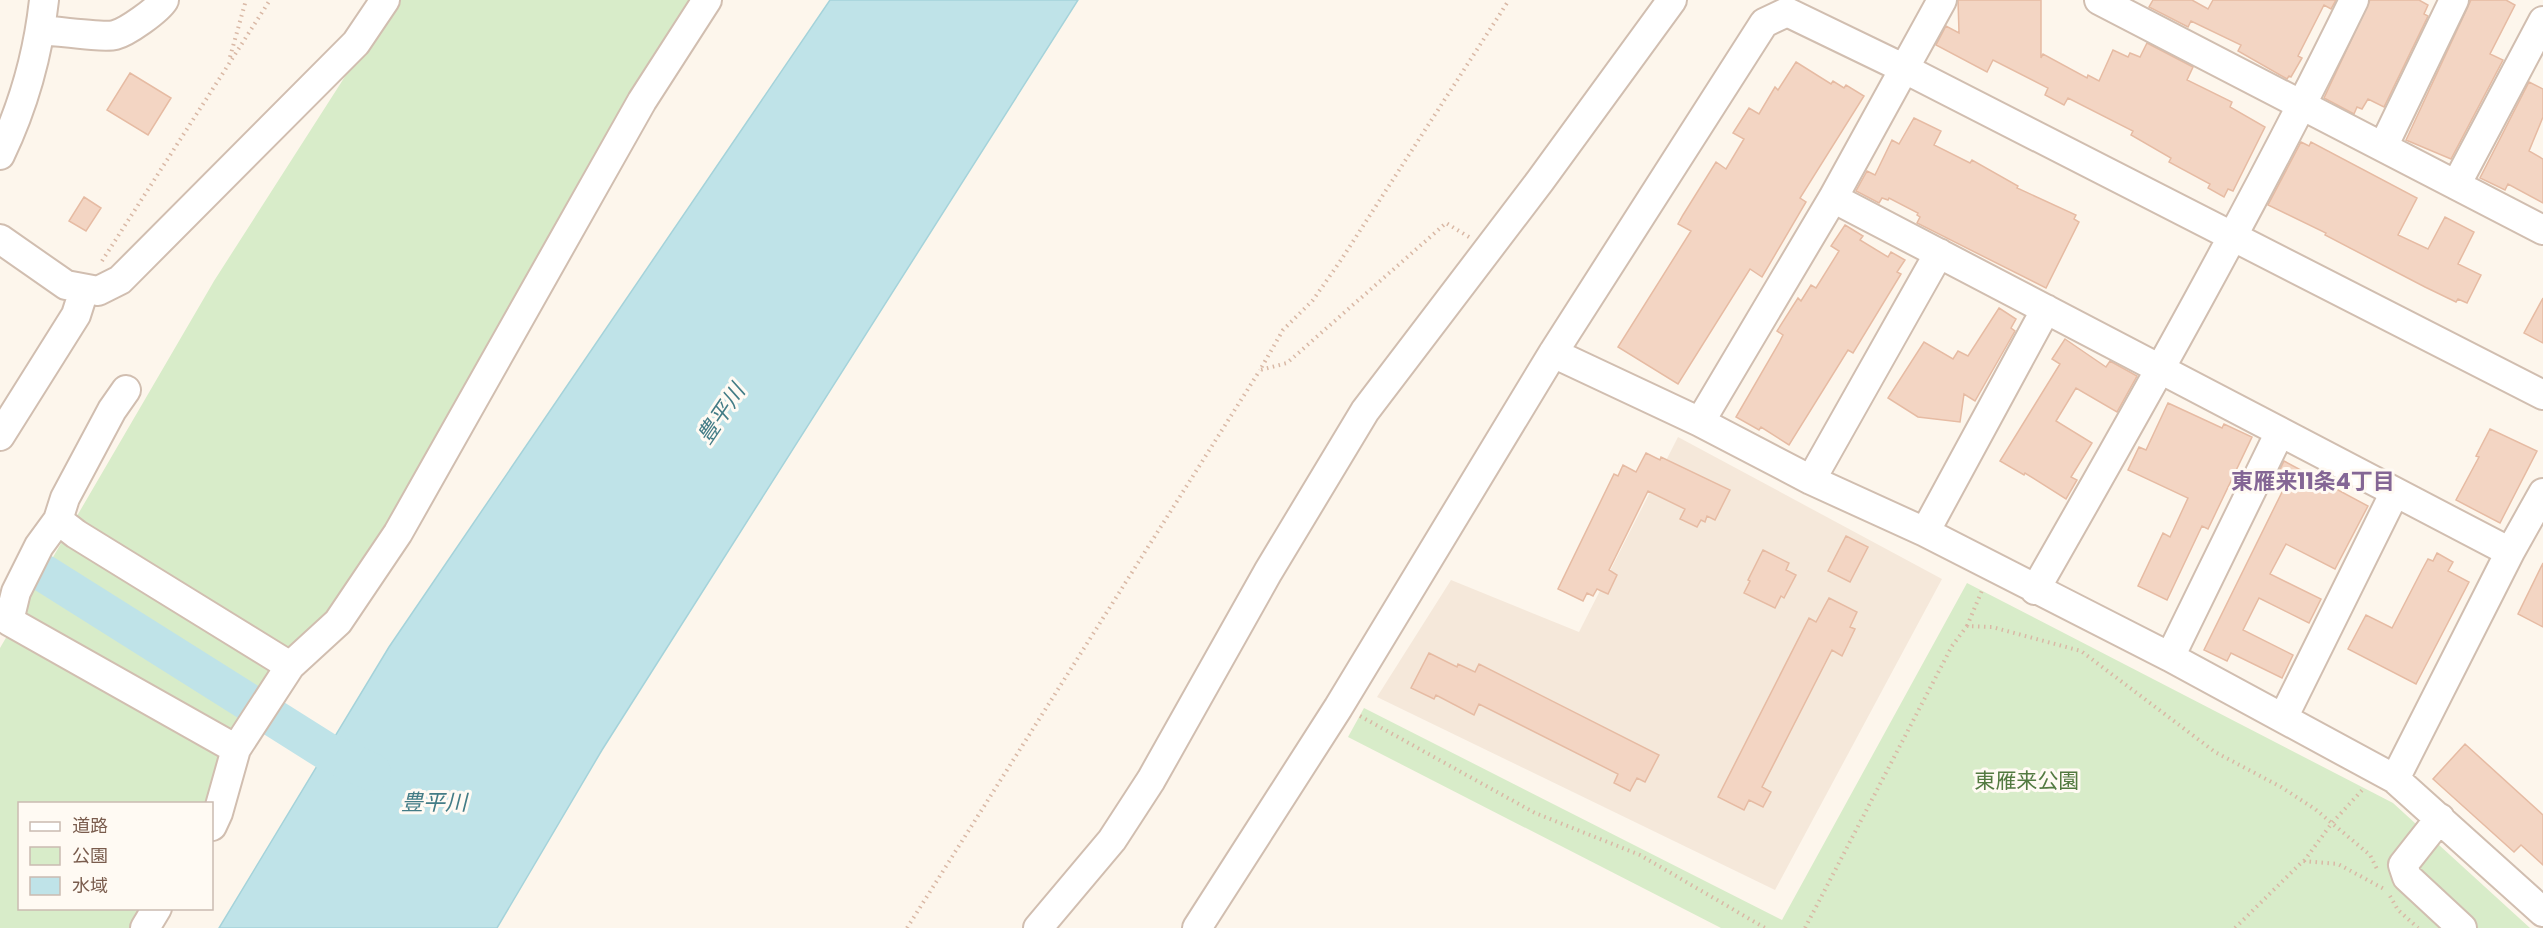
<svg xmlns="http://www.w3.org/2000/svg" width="2543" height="928" font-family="Poppins,'Noto Sans JP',sans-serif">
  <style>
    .residential { fill: #f5e8da }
    .green { fill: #d8ecc9 }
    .water { fill: #bfe3e8; stroke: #a5d3da; stroke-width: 1.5 }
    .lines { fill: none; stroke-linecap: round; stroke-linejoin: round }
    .river { stroke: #bfe3e8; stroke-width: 38 }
    .building { fill: #f3d5c3; stroke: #e6bba3; stroke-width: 1.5 }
    .minor-casing { stroke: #d1beb0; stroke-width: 32 }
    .path { stroke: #d9b8a5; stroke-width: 4; stroke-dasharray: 1.5 4.5; stroke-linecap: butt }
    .minor { stroke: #fff; stroke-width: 28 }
    .labels { text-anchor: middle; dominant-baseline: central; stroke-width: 6; stroke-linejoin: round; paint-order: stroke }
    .park-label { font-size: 21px; fill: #537a41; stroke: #fffaf3 }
    .water-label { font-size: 22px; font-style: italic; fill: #437c86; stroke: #fffaf3 }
    .neighbourhood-label { font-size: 22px; font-weight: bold; fill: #846695; stroke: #fffaf3 }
  </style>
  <rect width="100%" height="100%" fill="#fdf6ec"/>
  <path class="residential" d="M 1678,437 L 1942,579 L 1775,890 L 1377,697 L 1451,580 L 1579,632 Z"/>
  <path class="green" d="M 394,0 L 700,0 L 473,394 L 212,804 L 20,804 L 20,908 L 149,909 L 137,928 L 0,928 L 0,648 L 214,281 Z
    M 1967,583 L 2393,803 L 2530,928 L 1721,928 L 1348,737 L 1364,708 L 1782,920 Z"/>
  <path class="water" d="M 830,0 L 1078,0 L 602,750 L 497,928 L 219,928 L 389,647 Z"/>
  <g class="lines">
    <path class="river" d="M 45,574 L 326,751 L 372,772"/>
  </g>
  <path class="building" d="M 1958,0 L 2041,0 L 2041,58 L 2043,54 L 2087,78 L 2088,75 L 2099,81 L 2113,50 L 2128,57 L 2130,53 L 2140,57 L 2147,43 L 2193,67 L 2187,80 L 2232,102 L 2230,107 L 2265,127 L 2233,191 L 2228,189 L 2224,197 L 2208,188 L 2210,184 L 2169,162 L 2171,158 L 2131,135 L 2133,131 L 2068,98 L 2064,105 L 2045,95 L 2048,88 L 1993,60 L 1987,72 L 1936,45 L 1946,26 L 1959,33 Z
    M 2153,0 L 2192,0 L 2208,9 L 2213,0 L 2336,0 L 2331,9 L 2324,5 L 2298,56 L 2302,58 L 2291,77 L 2289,76 L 2287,79 L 2238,51 L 2241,45 L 2191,21 L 2188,27 L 2149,7 Z
    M 2370,0 L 2419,0 L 2428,5 L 2424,14 L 2428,16 L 2384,107 L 2368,99 L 2362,109 L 2357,107 L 2354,114 L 2324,98 Z
    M 2471,0 L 2506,0 L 2515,5 L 2490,54 L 2503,60 L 2451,159 L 2406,140 Z
    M 1796,62 L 1831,84 L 1833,81 L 1844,88 L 1846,85 L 1864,96 L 1800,198 L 1806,202 L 1762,277 L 1750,269 L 1678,384 L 1618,347 L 1691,231 L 1678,224 L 1683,215 L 1716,162 L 1726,169 L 1744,139 L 1733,133 L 1749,108 L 1759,114 L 1775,87 L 1778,90 Z
    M 130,73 L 171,98 L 148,135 L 107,110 Z
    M 2529,82 L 2543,89 L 2543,117 L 2529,151 L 2543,159 L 2543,203 L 2508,184 L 2505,190 L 2480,178 Z
    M 1914,118 L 1941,131 L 1934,145 L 1970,163 L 1972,160 L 2018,186 L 2017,188 L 2076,215 L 2074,219 L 2079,222 L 2046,288 L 1917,223 L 1920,217 L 1917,215 L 1918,213 L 1889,198 L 1888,200 L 1882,198 L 1879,203 L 1856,191 L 1867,171 L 1875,175 L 1892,140 L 1899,144 Z
    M 2301,142 L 2309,146 L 2311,142 L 2417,198 L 2398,235 L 2428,249 L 2445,217 L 2474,232 L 2458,264 L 2481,275 L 2467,303 L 2458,299 L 2456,302 L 2425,287 L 2325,235 L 2326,233 L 2268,205 Z
    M 84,197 L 101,208 L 86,231 L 69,221 Z
    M 1845,225 L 1863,236 L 1860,240 L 1888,257 L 1891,252 L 1905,260 L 1897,272 L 1901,274 L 1853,353 L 1848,350 L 1789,445 L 1761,427 L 1759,430 L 1736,417 L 1779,343 L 1783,335 L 1777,331 L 1798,298 L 1801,301 L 1811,285 L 1816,288 L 1839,251 L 1831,246 Z
    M 2543,298 L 2543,343 L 2524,333 Z
    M 1999,308 L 2016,319 L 2011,328 L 2015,331 L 1975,401 L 1964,394 L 1960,422 L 1918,417 L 1888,398 L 1924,342 L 1953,359 L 1958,351 L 1968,356 Z
    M 2065,339 L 2106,367 L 2110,361 L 2137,376 L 2117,412 L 2076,388 L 2056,421 L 2092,443 L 2071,477 L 2077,480 L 2066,499 L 2025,473 L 2024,475 L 2000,461 L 2060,364 L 2052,359 Z
    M 2168,403 L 2222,428 L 2224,424 L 2252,437 L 2208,529 L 2202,526 L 2167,600 L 2138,586 L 2163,533 L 2170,537 L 2188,498 L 2128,470 L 2139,447 L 2146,450 Z
    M 2490,429 L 2537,451 L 2500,523 L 2456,500 L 2479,457 L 2476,456 Z
    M 1646,453 L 1660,460 L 1661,457 L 1730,490 L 1715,520 L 1707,516 L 1705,522 L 1701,520 L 1697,527 L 1680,519 L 1685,509 L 1648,491 L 1609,570 L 1617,575 L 1608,594 L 1597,589 L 1593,596 L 1587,593 L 1583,601 L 1558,589 L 1614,474 L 1618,476 L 1623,465 L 1636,472 Z
    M 2284,461 L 2368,506 L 2335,569 L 2286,544 L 2270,574 L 2321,599 L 2309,623 L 2259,598 L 2243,630 L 2293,655 L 2282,678 L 2231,653 L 2227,661 L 2204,650 L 2284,488 L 2274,482 Z
    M 1846,536 L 1868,547 L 1850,582 L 1828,571 Z
    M 1763,550 L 1789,563 L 1786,570 L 1796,575 L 1784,598 L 1781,596 L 1775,608 L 1744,593 L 1750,581 L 1748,580 Z
    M 2437,553 L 2453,562 L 2448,571 L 2469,582 L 2416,684 L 2348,649 L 2366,615 L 2392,628 L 2422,570 L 2428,559 L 2433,561 Z
    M 2543,563 L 2543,627 L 2518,614 Z
    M 1829,598 L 1857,612 L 1850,627 L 1855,629 L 1842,656 L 1832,650 L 1762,787 L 1771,792 L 1763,807 L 1749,800 L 1744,810 L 1718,797 L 1809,618 L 1816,622 Z
    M 1429,653 L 1457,667 L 1458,664 L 1475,672 L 1479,664 L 1659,755 L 1645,782 L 1637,778 L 1630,791 L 1614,783 L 1618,774 L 1479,704 L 1474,715 L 1436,695 L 1434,699 L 1411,688 Z
    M 2465,744 L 2543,815 L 2543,865 L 2521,845 L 2514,852 L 2433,779 Z"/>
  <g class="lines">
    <g class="minor-casing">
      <path id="minor" d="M 2099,0 L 2543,230
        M 41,30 C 56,31 104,38 115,35 C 127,32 158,10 164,0
        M 2383,147 L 2454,0
        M 0,155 C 24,105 38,55 44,0
        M 2456,185 L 2543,21
        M 1833,198 L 2510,552
        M 0,239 L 66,285 L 98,291 L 120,280 L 356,43 L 385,0
        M 1553,353 L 1700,422 L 1811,480 L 1925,532 L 2170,657 L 2395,779 L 2543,912
        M 1700,422 L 1833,198 L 1942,0
        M 0,436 L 76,315 L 84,290
        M 1811,480 L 1939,253
        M 58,520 L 76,534 L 290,666 L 236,749 L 9,621 L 16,592 L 39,546 L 58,520 L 65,498 L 112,410 L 126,390
        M 1925,532 L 2046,309
        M 2035,590 C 2146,396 2256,201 2354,0
        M 2170,657 L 2280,432
        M 290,666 L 338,622 L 398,533 L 642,101 L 707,0
        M 2283,718 L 2395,492
        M 2395,779 L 2510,552 L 2543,493
        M 2440,818 L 2403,865 L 2407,877 L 2462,928
        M 212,826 L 218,813 L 236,749
        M 145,928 L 157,908
        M 1038,928 L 1112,840 L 1151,780 L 1268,572 L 1365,411 L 1540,181 L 1672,0
        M 1197,928 L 1338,708 L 1553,353 L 1764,23 L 1787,12 L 1905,69 L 2543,395"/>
    </g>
    <path class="path" d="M 230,57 L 246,0
      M 1469,237 L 1446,223 L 1287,363 L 1260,370 L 1283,330 L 1313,300 L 1341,260 L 1509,0
      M 102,261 L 270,0
      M 1967,626 L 1983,588
      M 1360,716 L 1535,813 L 1640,855 L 1765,928
      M 2304,861 L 2332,823 L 2364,788
      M 2390,896 L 2398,910 L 2418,928
      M 907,928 L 1260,370
      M 1805,928 L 1952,646 L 1967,626 L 1992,627 L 2081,651 L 2215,752 L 2281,787 L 2315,809 L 2370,855 L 2378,871
      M 2235,928 L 2303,861 L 2338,864 L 2386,890"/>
    <use href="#minor" class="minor"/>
  </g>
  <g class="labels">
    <g class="park-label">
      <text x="2027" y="780">東雁来公園</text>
    </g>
    <g class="water-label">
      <text transform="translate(721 414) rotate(-56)">豊平川</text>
      <text x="434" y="802">豊平川</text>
    </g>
    <g class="neighbourhood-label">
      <text x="2313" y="481">東雁来11条4丁目</text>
    </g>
  </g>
  <rect x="18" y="802" width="195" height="108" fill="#fffaf3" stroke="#cabbb1" stroke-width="1.5"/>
  <rect x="30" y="822" width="30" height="9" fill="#ffffff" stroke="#cabbb1" stroke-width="1.5"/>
  <text x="72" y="832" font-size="18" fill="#7a5c4d">道路</text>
  <rect x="30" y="847" width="30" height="18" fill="#d8ecc9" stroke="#cabbb1" stroke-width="1.5"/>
  <text x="72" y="862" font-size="18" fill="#7a5c4d">公園</text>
  <rect x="30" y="877" width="30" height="18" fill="#bfe3e8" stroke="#cabbb1" stroke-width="1.5"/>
  <text x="72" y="892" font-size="18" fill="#7a5c4d">水域</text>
</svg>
